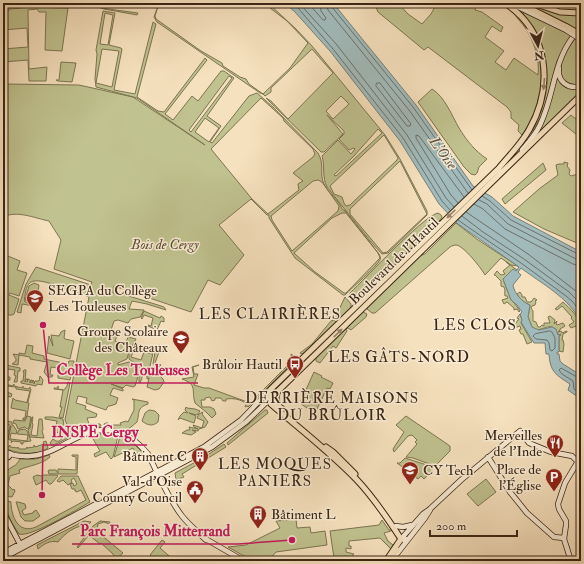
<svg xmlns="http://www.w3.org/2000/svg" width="584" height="564" font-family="'IM FELL Double Pica',serif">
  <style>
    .green { fill: #c0c28f; stroke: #7d7452; fill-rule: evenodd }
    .water { fill: #a1bbbc; stroke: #787f79 }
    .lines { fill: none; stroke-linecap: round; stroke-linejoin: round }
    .shore { stroke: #6e7068; stroke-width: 1 }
    .secondary-casing { stroke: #3a2515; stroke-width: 6 }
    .primary-casing { stroke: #3a2515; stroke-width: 7 }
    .secondary { stroke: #f9ecd5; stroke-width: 4.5 }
    .primary { stroke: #f6e1be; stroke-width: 5 }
    .secondary-bridge-casing { stroke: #3a2515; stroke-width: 6; stroke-linecap: butt }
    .primary-bridge-casing { stroke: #3a2515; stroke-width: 7; stroke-linecap: butt }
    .secondary-bridge { stroke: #f9ecd5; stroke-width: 4.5 }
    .primary-bridge { stroke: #f6e1be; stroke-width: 5 }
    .oneway { fill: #98836a }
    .labels { text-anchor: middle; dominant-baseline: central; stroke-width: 3; stroke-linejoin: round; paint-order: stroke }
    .park-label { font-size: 14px; font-style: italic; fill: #5c4c34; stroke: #f9ecd5 }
    .street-label { font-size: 14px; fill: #3a2515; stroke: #f9ecd5 }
    .poi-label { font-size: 14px; fill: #3a2515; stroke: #f9ecd5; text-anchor: end }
    .water-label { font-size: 15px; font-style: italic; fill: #595247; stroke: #f9ecd5 }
    .neighbourhood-label { font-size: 15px; letter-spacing: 1px; fill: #3a2515; stroke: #f9ecd5 }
    .leader { fill: none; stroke: #c2185b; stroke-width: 1.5 }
    .callout-dot { fill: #c2185b; stroke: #f9ecd5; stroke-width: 1.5 }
    .callout-label { font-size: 15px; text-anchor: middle; font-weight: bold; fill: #c2185b; stroke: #f9ecd5; stroke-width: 3; stroke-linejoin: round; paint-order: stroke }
  </style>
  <rect width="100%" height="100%" fill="#f6e1be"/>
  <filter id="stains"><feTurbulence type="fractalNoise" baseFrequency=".005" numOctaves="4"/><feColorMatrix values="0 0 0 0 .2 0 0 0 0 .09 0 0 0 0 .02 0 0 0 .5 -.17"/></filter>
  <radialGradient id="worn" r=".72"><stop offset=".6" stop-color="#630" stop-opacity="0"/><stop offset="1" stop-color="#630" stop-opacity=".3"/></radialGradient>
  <path class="green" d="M 159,3 L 155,16 L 156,19 L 201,51 L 222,63 L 223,66 L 240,77 L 246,79 L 249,84 L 263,94 L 290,68 L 308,43 L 287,21 L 270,8 L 271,6 L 267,3 L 268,3 L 296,29 L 312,46 L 385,135 L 400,159 L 427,211 L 427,215 L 388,253 L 382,254 L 370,241 L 327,187 C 322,178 325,166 322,156 L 338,140 L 351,154 L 355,149 L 354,148 L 349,150 L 339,139 L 344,134 L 344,131 L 327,115 L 343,134 L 324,152 L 321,152 L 266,98 L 271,101 L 288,119 L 333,73 L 312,49 L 271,88 L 271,92 L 265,96 L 263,94 L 260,93 L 157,22 L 154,17 ZM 341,96 L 349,104 L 333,119 L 326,111 ZM 378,129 L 382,133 L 336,176 L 334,175 L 336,173 L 354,156 ZM 384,135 L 398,158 L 397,160 L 350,205 L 346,206 L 344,203 L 342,197 L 334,194 L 330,186 ZM 400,161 L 427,214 L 387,252 L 383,253 L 350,214 L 350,209 Z
    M 366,3 L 398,3 L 408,14 L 422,24 L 431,14 L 437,3 L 477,3 L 475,10 L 482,12 L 503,27 L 501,32 L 492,26 L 485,37 L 504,51 L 495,62 L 506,70 L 514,58 L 538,75 C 540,60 534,41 526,29 C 522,23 516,17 512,11 C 550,41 548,98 522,135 L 518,131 L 519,125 L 511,118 L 511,112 L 507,107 L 428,47 L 424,50 L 378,12 L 376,7 Z
    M 525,3 L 529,3 C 546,10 562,17 581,15 L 581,25 L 577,29 Z
    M 77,5 L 100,6 L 101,8 L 138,13 L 137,15 L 104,9 C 91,3 30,5 14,7 C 10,8 7,9 3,11 L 3,10 C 18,1 58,5 77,5 Z
    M 29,7 L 68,8 L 62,51 L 45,50 L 46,12 L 39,12 L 37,9 L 28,10 L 29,69 L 47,67 L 46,81 L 29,81 L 28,60 L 3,62 L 3,49 L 28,47 L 27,28 L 3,30 L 3,13 L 11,9 Z
    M 103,11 L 115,13 L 109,45 L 121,48 L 122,49 L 114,90 L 135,94 L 153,22 L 156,24 L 137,97 L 158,111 L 164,112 L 205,58 L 207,60 L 165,114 L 173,120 L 192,96 L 198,101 L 221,71 L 224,71 L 234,78 L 207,116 L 221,126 L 210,142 L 212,143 L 249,96 L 257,93 L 273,107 L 318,153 C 325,165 319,174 324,184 C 328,193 339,200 342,209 L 345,211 L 379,254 C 380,256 381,257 380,260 C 376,267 352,288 345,295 L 343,295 L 295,258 L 269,218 L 269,215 L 267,215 L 251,199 L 219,225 L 244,255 L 220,285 L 208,280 L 191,312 L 114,286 L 113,293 L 119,293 L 158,305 L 164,307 L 166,310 L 147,304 L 132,301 L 129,309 L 144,310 L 140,317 L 131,319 L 128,323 L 118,320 L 114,321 L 111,330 L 118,333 L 115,341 L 125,345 L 128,337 L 136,339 L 128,355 L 127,359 L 118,363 L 118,365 L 129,362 L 138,368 L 139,373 L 135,386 L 133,387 L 126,385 L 123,388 L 111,384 L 123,389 L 123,391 L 113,388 L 110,395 L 118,398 L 116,404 L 110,406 L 108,406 L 106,410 L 86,403 L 87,398 L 78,396 L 76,403 L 86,406 L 85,409 L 97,414 L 96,417 L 87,418 L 89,424 L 100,424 L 101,426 L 86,430 L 72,436 L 65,420 L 89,297 C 78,293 44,279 34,281 C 29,282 27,286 26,290 C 25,295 24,299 25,302 L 34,304 L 34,306 L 22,304 L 21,313 L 17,312 L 26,284 L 36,267 L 91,285 L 92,282 L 54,269 L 61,240 L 49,221 C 34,218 17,210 3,217 L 3,84 L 79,85 L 133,97 L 205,145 L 137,98 L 96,87 L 95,79 L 97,54 L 96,50 ZM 105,13 L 113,15 L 108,45 L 100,44 ZM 102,49 L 119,51 L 112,87 L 96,83 ZM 229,76 L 232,78 L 191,132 L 189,130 ZM 261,98 L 283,118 L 284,121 L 313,149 L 315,154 L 313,157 L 293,173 L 303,181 L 298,184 L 299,190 L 268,214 L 252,199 L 211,149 ZM 205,118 L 219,128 L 209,142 L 195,132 ZM 318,180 L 322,182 L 339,206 L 338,211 L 292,251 L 272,220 L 271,216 L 313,181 ZM 342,213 L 346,213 L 378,253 L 380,258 L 346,293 L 344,293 L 315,272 L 294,253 L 332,218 Z
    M 523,12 L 572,35 L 557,61 L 546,101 L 541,116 L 534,129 L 523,143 L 535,122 L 545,63 L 542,49 L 538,36 L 523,14 Z
    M 576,38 L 581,42 L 581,84 C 576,86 570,86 566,82 C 565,81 563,80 562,78 C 555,67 569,46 576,38 Z
    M 61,62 L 76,63 L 72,82 L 58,81 L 56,80 L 59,80 Z
    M 556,77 L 561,82 L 581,88 L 581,93 L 535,138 Z
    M 432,89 C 445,97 452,116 459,128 C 467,141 475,151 487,159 L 479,167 L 477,173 L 475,175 L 471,174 L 464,167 L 418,102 Z
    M 571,115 L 581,123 L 581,138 L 562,123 Z
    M 564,162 L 568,163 L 567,166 L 570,170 L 569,174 L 571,176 L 581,173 L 581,234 L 579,242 L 577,243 L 544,229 L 513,212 L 539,189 L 558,175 L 556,165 L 559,164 L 564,164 Z
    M 543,163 L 546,170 L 505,204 L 502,199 Z
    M 438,213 L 441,215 L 442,217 L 437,224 L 358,300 L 355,302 L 349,296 L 350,293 C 365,279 423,216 438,213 Z
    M 456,223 L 478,240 L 518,266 L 511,265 L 501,258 L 485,275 C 482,269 463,245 456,245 C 455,245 451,246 450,247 L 375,313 L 372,313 L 367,309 L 368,307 L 419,256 L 425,254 Z
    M 415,252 L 311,356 L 338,327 Z
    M 3,254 L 20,261 L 17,270 L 27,273 L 19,296 L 10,293 L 9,295 L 19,299 L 14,314 L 12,315 L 3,315 Z
    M 506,262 L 517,270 L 516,272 L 513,269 L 503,279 L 511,300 L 515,304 L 520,311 L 519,312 L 517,309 L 514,310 L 514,308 L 507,302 L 504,304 L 502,300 L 508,298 L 507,296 L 505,296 C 504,292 506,290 504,287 L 501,286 L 501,281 L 495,275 L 494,275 L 497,271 L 501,275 L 505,274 L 503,271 L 510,265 Z
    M 34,283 L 39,285 L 38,291 L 36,290 L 33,293 L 28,294 L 27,300 L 35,301 L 35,303 L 25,300 L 29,286 Z
    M 520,292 L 522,295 L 522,297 L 525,297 L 527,302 L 531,302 L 534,298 L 537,300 L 535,301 L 536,302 L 535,305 L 532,306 L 531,308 L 533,311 L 533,321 L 536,322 L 538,327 L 540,327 L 542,325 L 544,326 L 544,323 L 550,323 L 548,317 L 550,316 L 555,320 L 554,324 L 557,321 L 556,324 L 557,325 L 563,323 L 565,326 L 560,329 L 560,330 L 558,332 L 561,331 L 562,333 L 567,331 L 567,332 L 563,334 L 562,340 L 563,340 L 564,344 L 563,352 L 559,351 L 559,336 L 561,335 L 558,334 C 552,321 547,329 536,330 L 532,327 L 528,317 L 530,305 C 523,303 520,299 517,294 Z
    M 345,297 L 351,304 L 351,307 L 339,320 L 336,316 Z
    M 563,302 C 577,315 581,320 581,339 L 576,340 L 580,338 L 576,326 L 571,328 L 569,325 L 574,322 L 571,318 L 572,317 L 562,306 L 557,310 L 555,309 Z
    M 144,311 L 160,318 L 161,316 L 164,318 L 164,322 L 161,321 L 156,332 L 155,332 L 155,329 L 148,326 L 148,325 L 151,326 L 153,318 L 144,315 L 142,319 L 141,318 Z
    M 363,312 L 367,314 L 366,317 L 351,330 L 348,328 L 346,329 L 347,331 L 336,348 L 333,346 L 320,363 L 316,361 L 316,358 Z
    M 520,314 L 522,320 L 521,323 L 532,342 L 527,344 L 523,334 L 521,334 L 519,330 L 521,329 L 520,326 L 514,328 L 513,326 L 519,319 L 517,318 Z
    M 334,320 L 336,322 L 305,352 L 302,354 L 300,353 L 312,344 L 331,321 Z
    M 65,330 L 64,338 L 65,339 L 74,341 L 70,359 L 47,353 L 49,336 L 53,346 L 51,335 L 59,336 L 61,332 Z
    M 27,345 L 33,346 L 32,353 L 44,356 L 44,359 L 68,364 L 69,361 L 74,361 L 70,380 L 58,378 L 58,368 L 51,367 L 50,375 L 53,375 L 52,377 L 48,377 L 44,372 L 47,362 L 30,359 L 30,357 L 19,355 L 18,365 L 12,364 L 16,361 L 16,359 L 13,354 L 19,355 L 19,353 L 25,354 Z
    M 135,345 L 135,348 L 131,357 L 141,360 L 144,352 L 152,354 L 155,345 L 149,370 L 142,369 L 129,359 L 129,354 Z
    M 160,345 L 162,349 L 164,350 L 163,353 L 159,352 L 155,363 L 161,365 L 159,367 L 161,371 L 165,371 L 164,373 L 157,369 L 153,364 L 156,346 Z
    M 291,354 L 295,357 L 293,362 L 248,407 L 247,406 L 245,407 L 246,404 C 241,399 233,398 226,399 L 226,401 L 223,401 L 221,398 L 215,398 L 215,400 L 212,401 L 210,397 L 205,398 L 205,400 L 201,400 L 202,407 L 210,407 L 214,409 L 216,414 L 212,418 L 206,412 L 195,403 C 191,390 198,385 182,379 L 194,377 L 192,367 L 199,365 L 193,367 L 194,374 L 198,374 L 194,385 L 204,388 L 209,388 L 250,403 L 292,361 Z
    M 6,365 L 20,368 L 20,371 L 18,371 L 17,382 L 14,382 L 16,376 L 14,375 L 15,370 L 7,369 L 6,377 L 10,377 L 10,380 L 3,381 L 3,370 L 5,370 Z
    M 24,370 L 26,370 L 25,382 L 26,379 L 28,379 L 27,382 L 28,379 L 30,380 L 30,383 L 31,380 L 32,380 L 32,383 L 33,380 L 34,381 L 34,384 L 35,381 L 39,381 L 40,376 L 43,380 L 42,385 L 37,384 L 36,386 L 21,383 L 21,381 L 23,381 L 24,372 L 23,372 Z
    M 143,372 L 149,373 L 149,377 L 158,374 L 163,379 L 164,382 L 159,389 L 155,390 L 147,387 L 149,378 L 147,379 L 147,376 L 143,375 L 140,383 L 139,382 L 139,377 Z
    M 314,372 L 322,376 L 321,377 L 333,383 L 330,389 L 327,388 L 316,411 L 308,406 L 307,408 L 300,403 Z
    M 3,382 L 5,382 L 5,384 L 13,386 L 14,384 L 14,386 L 22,388 L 23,386 L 23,388 L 29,389 L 30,387 L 30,389 L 31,389 L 28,402 L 27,402 L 30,391 L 16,389 L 16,387 L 5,386 L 7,387 L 7,388 L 4,388 L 7,389 L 7,390 L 4,390 L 4,391 L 12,394 L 11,397 L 3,395 Z
    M 68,382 L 70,383 L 63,418 L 59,417 L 62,407 L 60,407 L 63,390 L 54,389 L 54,388 L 58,388 L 58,386 L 58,389 L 64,390 L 67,386 Z
    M 13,398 L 15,400 L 29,403 L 27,416 L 24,420 L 23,420 L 23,418 L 25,418 L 26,411 L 11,408 Z
    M 132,399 L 148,402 L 148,404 C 136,408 140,413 137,422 L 126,431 L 105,427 L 104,424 L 106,423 L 108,423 L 108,425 L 121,425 L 120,423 L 126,421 L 128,422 L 134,410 L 134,400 Z
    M 186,407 L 187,408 L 195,409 L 200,411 L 197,415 L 189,413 L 196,416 L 194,423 L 180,418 L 178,420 L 180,416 L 184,412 L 188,413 L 185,410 Z
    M 149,410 L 155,411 L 159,415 L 158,422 C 152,427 147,425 142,421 L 145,413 Z
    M 265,410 L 267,410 L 268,413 L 228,445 L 227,443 Z
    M 203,412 L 202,414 L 208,422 L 205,427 L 199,429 L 198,431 L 192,430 L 196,432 L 191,435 L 182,433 L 187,430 L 190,430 L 189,427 L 198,429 L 194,427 L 193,425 L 202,428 L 204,421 L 197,418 L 199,414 Z
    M 27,416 L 31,417 L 29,428 L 27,429 L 25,427 L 18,429 L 16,424 L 13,423 L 14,420 L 25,421 Z
    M 406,416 L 450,446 L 450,451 L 435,466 L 413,458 L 406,457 L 417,444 L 415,442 L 417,440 L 412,435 L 408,436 L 394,452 L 393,449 L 404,432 L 396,425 Z
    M 32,417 L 33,417 L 32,423 L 33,424 L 31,435 L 37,436 L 39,419 L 42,419 L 43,430 L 42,431 L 44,438 L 30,437 L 28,430 L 30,428 Z
    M 45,417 L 53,417 L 63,419 L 64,426 L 70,437 L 52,446 L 50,443 L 53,439 L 56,441 C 59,442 62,440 62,436 L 59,433 L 53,431 L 54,428 L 56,427 L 57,421 L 45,419 Z
    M 5,421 L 12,422 L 12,425 L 13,425 L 17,431 L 16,434 L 11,433 L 10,439 L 27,441 L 28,435 L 17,434 L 19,430 L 25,429 L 27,431 L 31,441 L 23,442 L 23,444 L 21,444 L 21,442 L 13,441 L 11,443 L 12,441 L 8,439 L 11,426 L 8,438 L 5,437 L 3,439 L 3,430 L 9,431 L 10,425 L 5,424 Z
    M 101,434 L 118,436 L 113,457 L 111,459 L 106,452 L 95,457 L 94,454 L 100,451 L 92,437 L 90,438 L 90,435 Z
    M 120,437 L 132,442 L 144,454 L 138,457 L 133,448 L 114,457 Z
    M 46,441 L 48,448 C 33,457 18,453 3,448 L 3,444 L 9,447 L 10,445 L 10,447 L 18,448 L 18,447 L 19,449 L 26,449 L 27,447 L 27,448 L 34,447 L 34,445 L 35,447 L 44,444 L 43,442 Z
    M 224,444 L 226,447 L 182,474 L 184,477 L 176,480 L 175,473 L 203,458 Z
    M 49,455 L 50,457 C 41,465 30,465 19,470 L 20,473 L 10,476 L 8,485 L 13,490 L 14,489 L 15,491 L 12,497 L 3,496 C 3,488 3,476 8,470 C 12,466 16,467 20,459 L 36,459 Z
    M 72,455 L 78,455 L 77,474 L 49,474 L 48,471 L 49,470 L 56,470 L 58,473 L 58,469 L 76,470 L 76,457 L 72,456 Z
    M 405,458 L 430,466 L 433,469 L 424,479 L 421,476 L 418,479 L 397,463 L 400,463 Z
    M 37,475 L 41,476 L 44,475 L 57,475 L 58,476 L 51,484 L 49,484 L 46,480 L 36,485 L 33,477 Z
    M 61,476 L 78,476 L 90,502 C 78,509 30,538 19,534 L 12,523 L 3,503 L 5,500 L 11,502 C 11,514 17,535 36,527 L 86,500 L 81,490 L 77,492 L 75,491 L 75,489 L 72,489 L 70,484 L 73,483 L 74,486 L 77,484 L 74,478 L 71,480 L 72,482 L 68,485 L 63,480 L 59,482 L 57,481 Z
    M 486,479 L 496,492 L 478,506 L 467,494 Z
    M 16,502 L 18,502 L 25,504 L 26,508 L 22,511 L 24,515 L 33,513 L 33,512 L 36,510 L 40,516 L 33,521 L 25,521 L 21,517 Z
    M 296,519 L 297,528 L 310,527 L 311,533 L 325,531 L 327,545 L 276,552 L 268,561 L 253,561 L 228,547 L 246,545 L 280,528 L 276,521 Z
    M 382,520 L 389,530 L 392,530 L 391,531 L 384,533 L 388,541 L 393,545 L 391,549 L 380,538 L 349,541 L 349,546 L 351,546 L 351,549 L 346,548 L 346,552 L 354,554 L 351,557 L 345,556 L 345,558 L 364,561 L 336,561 L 336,558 L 334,558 L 330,531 L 379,525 Z
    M 84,521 L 91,522 L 88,525 C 76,525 65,533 58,542 C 50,540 44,544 38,549 L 37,545 Z
    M 100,521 L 110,522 L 109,524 L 104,522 L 98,524 L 97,529 L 99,534 L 100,534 L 123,553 L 114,561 L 112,561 L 114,556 L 113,554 L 101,543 L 100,544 L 89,535 L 78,548 L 77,547 L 93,526 Z
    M 162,540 L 165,542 L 160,548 L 175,561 L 147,561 L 151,556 L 150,555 Z"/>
  <path class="water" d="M 284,3 L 333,3 L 416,105 L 473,186 L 492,197 L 513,216 L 581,252 L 581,323 C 570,298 542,284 521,268 L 518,272 L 521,275 L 513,285 C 514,293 522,302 530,305 L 528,317 L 532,327 L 539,330 L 552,327 L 556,329 L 558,335 L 561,334 L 559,336 L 559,352 L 557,352 L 557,354 L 559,354 L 560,361 L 563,364 L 579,374 L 581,370 L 581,399 L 568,390 L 570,384 C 556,375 550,372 549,354 L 546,354 L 545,343 L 534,343 L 521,322 L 522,320 L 520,314 L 522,312 L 517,305 L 511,300 L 503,279 L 513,269 L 516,271 L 519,267 L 458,224 L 439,204 L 400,141 L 330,51 L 294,11 Z"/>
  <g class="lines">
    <path class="shore" d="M 291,3 L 298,8 L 333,49 L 403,138 L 442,201 L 450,210
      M 299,3 L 337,45 L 407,135 L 446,198 L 454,207
      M 308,3 L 323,20 L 325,20 L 326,18 L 321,11 L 320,3
      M 326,3 L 328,10 L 409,110 L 468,193
      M 331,3 L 332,7 L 413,107 L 472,190
      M 377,83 L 380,83 L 411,124 L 410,126 L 407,126 L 376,86 Z
      M 482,196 L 490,201 L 511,220 L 578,254 L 581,255
      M 479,200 L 487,204 L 508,224 L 576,259 L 581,260
      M 458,203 L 451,195 L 416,138 L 416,135 L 419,136 L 464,197
      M 474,204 L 483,209 L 505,229 L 573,264 L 581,266
      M 466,212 L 528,254 L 581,295
      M 462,216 L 483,232 L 524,259 L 569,292 L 581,304
      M 458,220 L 481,236 L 521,263 L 566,296 L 573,302 L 581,313
      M 550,331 L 552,332 L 555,338 L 555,348 L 552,351 L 550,350 L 549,343 L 547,340 L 536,339 L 533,336 L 535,334 Z
      M 581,377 L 577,377 L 561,368 L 559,370 L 562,374 L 573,381 L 574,389 L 581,394"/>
    <g class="secondary-casing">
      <path id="secondary" d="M 510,3 L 566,30
        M 559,68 C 557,81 568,90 581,86
        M 522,150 C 529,142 536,134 540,125 C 557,89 551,59 581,27
        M4.5 455a2.5 2.5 0 1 1 5 0a2.5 2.5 0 1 1-5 0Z
        M 9,453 C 14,456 19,456 24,456 C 59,459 81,421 118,432 C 130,436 140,444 148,454
        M 149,456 C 159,476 168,498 182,516 C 189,525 198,532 206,540
        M 488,457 L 510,492 L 527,513 L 554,537 L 564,538
        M 3,472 L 5,462 L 5,456
        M 3,512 L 21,546
        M 396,526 L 403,527 L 412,525
        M 204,538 L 244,561
        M 408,539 L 405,540 L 401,539 L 423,514 L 430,509 L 461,480 L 520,431 L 529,443 L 551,452 L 572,456 L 577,461 L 577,463 L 565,483 L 558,504 L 559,509 L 566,521 L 566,525 L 564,539 L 571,561
        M 3,553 L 204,447 L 241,420 L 270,390
        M 396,555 L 425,518 L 430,510
        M 3,558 L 212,447 L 246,422 L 277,392"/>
    </g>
    <g class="primary-casing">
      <path id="primary" d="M 519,3 L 567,27
        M 533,3 L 560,12 L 581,13
        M 282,409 C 276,404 274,398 278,391 L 581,95
        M 326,447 L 333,452 L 355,474
        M 386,561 L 401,539 C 388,519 374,498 357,480 C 330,452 300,429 271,404 C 268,399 269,394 271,389 L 499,168 C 509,156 521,144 529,130 C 554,86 549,32 505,3
        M 391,561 L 397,550"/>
    </g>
    <use href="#secondary" class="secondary"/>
    <use href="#primary" class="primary"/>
    <g class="secondary-bridge-casing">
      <path id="secondary-bridge" d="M 566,30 L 580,39"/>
    </g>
    <g class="primary-bridge-casing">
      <path id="primary-bridge" d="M 567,27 L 581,35"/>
    </g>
    <use href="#secondary-bridge" class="secondary-bridge"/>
    <use href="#primary-bridge" class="primary-bridge"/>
  </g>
  <defs><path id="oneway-solid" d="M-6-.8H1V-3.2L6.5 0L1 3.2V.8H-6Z"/></defs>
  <g class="oneway">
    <use href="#oneway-solid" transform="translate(544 84) rotate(95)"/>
    <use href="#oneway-solid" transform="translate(451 214) rotate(136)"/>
    <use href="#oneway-solid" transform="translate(338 333) rotate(-44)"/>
  </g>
  <defs>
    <g id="school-pin" transform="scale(0.9)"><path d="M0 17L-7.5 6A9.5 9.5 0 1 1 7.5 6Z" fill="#8f2418" stroke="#f9ecd5"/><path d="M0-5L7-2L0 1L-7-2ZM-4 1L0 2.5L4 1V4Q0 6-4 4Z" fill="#fff"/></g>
    <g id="bus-pin" transform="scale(0.9)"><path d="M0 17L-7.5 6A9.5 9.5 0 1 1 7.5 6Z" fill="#8f2418" stroke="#f9ecd5"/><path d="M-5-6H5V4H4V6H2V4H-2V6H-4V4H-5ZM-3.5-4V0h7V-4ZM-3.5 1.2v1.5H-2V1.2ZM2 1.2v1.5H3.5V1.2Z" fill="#fff"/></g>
    <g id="restaurant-pin" transform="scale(0.9)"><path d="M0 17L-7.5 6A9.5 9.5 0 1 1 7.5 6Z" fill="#8f2418" stroke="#f9ecd5"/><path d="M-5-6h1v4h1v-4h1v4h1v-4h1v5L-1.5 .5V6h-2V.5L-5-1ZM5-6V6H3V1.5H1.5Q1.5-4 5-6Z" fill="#fff"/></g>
    <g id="building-pin" transform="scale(0.9)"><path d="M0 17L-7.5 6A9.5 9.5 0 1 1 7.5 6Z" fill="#8f2418" stroke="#f9ecd5"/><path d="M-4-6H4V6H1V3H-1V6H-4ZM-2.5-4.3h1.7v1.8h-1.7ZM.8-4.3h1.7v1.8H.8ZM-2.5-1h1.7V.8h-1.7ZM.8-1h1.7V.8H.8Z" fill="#fff"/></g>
    <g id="university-pin" transform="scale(0.9)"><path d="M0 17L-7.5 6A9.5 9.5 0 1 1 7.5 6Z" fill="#8f2418" stroke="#f9ecd5"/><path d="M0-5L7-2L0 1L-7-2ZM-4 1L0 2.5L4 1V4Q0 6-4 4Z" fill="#fff"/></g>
    <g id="parking-pin" transform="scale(0.9)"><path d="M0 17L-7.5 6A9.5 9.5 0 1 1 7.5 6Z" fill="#8f2418" stroke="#f9ecd5"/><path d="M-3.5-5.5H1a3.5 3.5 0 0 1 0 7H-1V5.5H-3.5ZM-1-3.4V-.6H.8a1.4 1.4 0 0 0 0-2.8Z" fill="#fff"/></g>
    <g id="civic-pin" transform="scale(0.9)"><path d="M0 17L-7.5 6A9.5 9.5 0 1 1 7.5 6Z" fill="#8f2418" stroke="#f9ecd5"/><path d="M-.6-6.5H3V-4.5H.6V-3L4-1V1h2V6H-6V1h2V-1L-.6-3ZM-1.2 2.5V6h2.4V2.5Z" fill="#fff"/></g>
  </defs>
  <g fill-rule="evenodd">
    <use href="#school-pin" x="35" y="298"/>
    <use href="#school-pin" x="181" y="339"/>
    <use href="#bus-pin" x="295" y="364"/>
    <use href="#restaurant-pin" x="555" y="443"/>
    <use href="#building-pin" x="200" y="456"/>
    <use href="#university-pin" x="410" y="470"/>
    <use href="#parking-pin" x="554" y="477"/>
    <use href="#civic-pin" x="195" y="489"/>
    <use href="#building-pin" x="258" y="514"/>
  </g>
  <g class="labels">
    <g class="park-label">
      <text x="165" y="244">Bois de Cergy</text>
    </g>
    <g class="street-label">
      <text transform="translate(394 261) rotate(-44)">Boulevard de l'Hautil</text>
    </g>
    <g class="poi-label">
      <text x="48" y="290" text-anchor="start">SEGPA du Collège<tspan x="48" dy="16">Les Touleuses</tspan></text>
      <text x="168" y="331">Groupe Scolaire<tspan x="168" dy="16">des Châteaux</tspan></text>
      <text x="282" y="364">Brûloir Hautil</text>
      <text x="542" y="435">Merveilles<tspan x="542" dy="16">de l'Inde</tspan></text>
      <text x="187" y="456">Bâtiment C</text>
      <text x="541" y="469">Place de<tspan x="541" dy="16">l'Église</tspan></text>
      <text x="423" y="470" text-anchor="start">CY Tech</text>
      <text x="182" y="481">Val-d'Oise<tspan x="182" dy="16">County Council</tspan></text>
      <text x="271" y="514" text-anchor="start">Bâtiment L</text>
    </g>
    <g class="water-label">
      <text transform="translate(443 153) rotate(54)">L'Oise</text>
    </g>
    <g class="neighbourhood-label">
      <text x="270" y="314">LES CLAIRIÈRES</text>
      <text x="475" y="325">LES CLOS</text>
      <text x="399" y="357">LES GÂTS-NORD</text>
      <text x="332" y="398">DERRIÈRE MAISONS<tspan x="332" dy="17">DU BRÛLOIR</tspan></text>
      <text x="275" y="464">LES MOQUES<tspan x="275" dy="17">PANIERS</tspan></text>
    </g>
  </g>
  <path class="leader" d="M43 325L49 383H198M42 495L43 445H147M292 540L238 544H72"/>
  <g class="callout-dot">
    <circle cx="43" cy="325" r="4"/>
    <circle cx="42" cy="495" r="4"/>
    <circle cx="292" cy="540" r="4"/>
  </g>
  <g class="callout-label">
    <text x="123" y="375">Collège Les Touleuses</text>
    <text x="95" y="437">INSPE Cergy</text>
    <text x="155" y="536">Parc François Mitterrand</text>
  </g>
  <rect width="584" height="564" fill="none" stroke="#f6e1be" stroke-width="16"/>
  <rect x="4" y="4" width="576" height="556" fill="none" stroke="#3a2515" stroke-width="2"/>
  <rect x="8" y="8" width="568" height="548" fill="none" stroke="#3a2515"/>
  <g transform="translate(538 46) rotate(173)" stroke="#f9ecd5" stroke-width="3" paint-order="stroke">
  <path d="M0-3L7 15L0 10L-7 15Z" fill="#3a2515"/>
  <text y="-6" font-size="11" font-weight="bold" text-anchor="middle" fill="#3a2515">N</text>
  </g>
  <path d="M430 530v6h87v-6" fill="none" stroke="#3a2515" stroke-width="2"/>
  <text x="436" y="530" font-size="12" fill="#3a2515" stroke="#f9ecd5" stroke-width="3" paint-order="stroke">200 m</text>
  <rect width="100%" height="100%" filter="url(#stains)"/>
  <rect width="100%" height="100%" fill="url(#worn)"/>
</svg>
